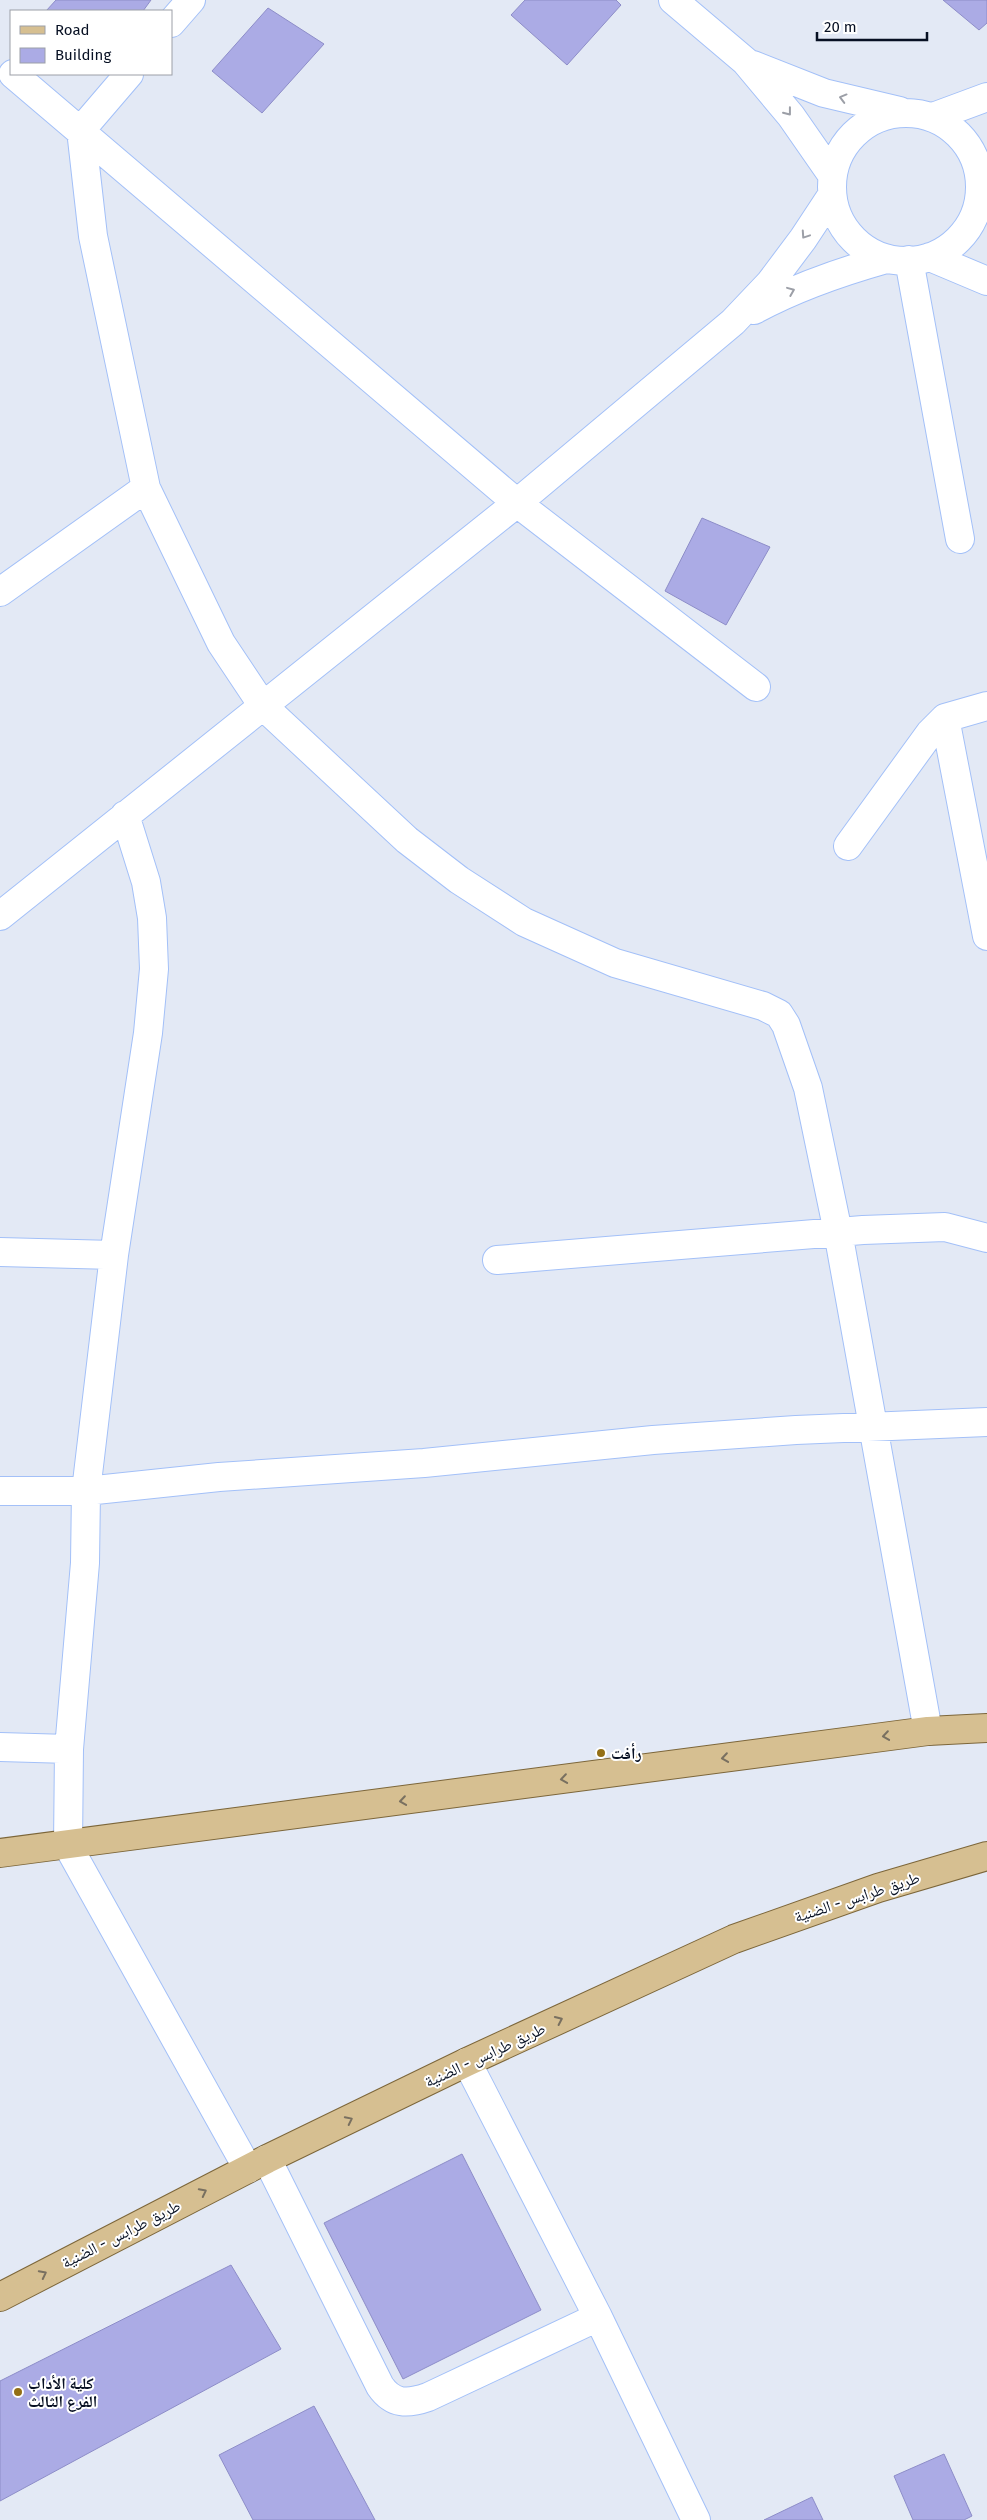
<svg xmlns="http://www.w3.org/2000/svg" width="987" height="2520" font-family="'Fira Sans','Noto Naskh Arabic',sans-serif">
  <style>
    .building { fill: #ababe5; stroke: #8d8dc8 }
    .lines { fill: none; stroke-linecap: round; stroke-linejoin: round }
    .minor-casing { stroke: #a3c0f8; stroke-width: 30 }
    .major-casing { stroke: #7c663a; stroke-width: 30 }
    .minor { stroke: #fff; stroke-width: 28 }
    .major { stroke: #d6bf91; stroke-width: 28 }
    .oneway { stroke: #9c9fa7 }
    .oneway2 { stroke: #797060 }
    .poi-dot { fill: #936f17; stroke: #fff; stroke-width: 2 }
    .labels { text-anchor: middle; dominant-baseline: central; stroke-width: 4; stroke-linejoin: round; paint-order: stroke }
    .poi-label { font-size: 16px; font-weight: bold; fill: #071023; stroke: #fff; text-anchor: start }
    .street-label { font-size: 16px; fill: #071023; stroke: #fff }
  </style>
  <rect width="100%" height="100%" fill="#e3e9f5"/>
  <path class="building" d="M 56,0 L 151,0 L 143,11 L 46,11 Z
    M 525,0 L 616,0 L 621,5 L 567,65 L 511,15 Z
    M 943,0 L 987,0 L 987,23 L 979,30 Z
    M 268,8 L 324,44 L 262,113 L 212,71 Z
    M 702,518 L 770,547 L 726,625 L 665,591 Z
    M 462,2154 L 541,2310 L 403,2379 L 324,2223 Z
    M 231,2265 L 281,2349 L 0,2501 L 0,2381 Z
    M 314,2406 L 375,2520 L 253,2520 L 219,2455 Z
    M 944,2454 L 972,2516 L 964,2520 L 913,2520 L 894,2476 Z
    M 812,2497 L 823,2520 L 764,2520 Z"/>
  <g class="lines">
    <g class="minor-casing">
      <path id="minor" d="M 673,0 L 745,61 L 791,116 L 832,175
        M 171,23 L 191,0
        M 753,65 L 824,93 L 900,111
        M 13,74 L 517,503 L 756,687
        M 129,74 L 81,130 L 93,236 L 146,488 L 221,643 L 263,706 L 407,840 L 459,880 L 524,922 L 615,963 L 763,1006 L 779,1014 L 786,1025 L 808,1088 L 838,1232 L 928,1731
        M832 187a74 74 0 1 1 148 0a74 74 0 1 1-148 0Z
        M 933,117 L 987,97
        M 930,257 L 987,281
        M 909,260 L 960,539
        M 754,310 C 796,287 840,272 886,259
        M 0,592 L 146,488
        M 945,718 L 987,936
        M 125,815 L 146,882 L 152,918 L 154,969 L 148,1033 L 114,1255 L 86,1491 L 85,1563 L 69,1749 L 68,1846 L 248,2169
        M 848,846 L 930,733 L 945,718 L 987,706
        M 0,916 L 517,503 L 733,322 L 770,283 L 803,239 L 832,195
        M 0,1252 L 114,1255
        M 497,1260 L 863,1230 L 945,1227 L 987,1238
        M 0,1491 L 86,1491 L 219,1477 L 424,1463 L 653,1440 L 796,1430 L 987,1422
        M 0,1747 L 69,1749
        M 467,2062 L 598,2317 L 696,2520
        M 267,2159 L 380,2386 C 393,2405 408,2404 428,2397 L 598,2317"/>
    </g>
    <g class="major-casing">
      <path id="major" d="M 0,1853 L 928,1731 L 987,1728
        M 0,2297 L 267,2159 L 467,2062 L 734,1939 L 878,1888 L 987,1856"/>
    </g>
    <use href="#minor" class="minor"/>
    <use href="#major" class="major"/>
  </g>
  <defs><path id="oneway-chevron" d="M-2-3.5L2.5 0L-2 3.5" fill="none" stroke-width="1.6" stroke-linecap="round" stroke-linejoin="round" transform="scale(1.25)"/></defs>
  <g class="oneway">
    <use href="#oneway-chevron" transform="translate(843 98) rotate(-165)"/>
    <use href="#oneway-chevron" transform="translate(788 112) rotate(52)"/>
    <use href="#oneway-chevron" transform="translate(805 235) rotate(124)"/>
    <use href="#oneway-chevron" transform="translate(791 291) rotate(-22)"/>
  </g>
  <g class="oneway2">
    <use href="#oneway-chevron" transform="translate(886 1736) rotate(172)"/>
    <use href="#oneway-chevron" transform="translate(725 1758) rotate(172)"/>
    <use href="#oneway-chevron" transform="translate(564 1779) rotate(172)"/>
    <use href="#oneway-chevron" transform="translate(403 1801) rotate(172)"/>
    <use href="#oneway-chevron" transform="translate(559 2020) rotate(-25)"/>
    <use href="#oneway-chevron" transform="translate(349 2120) rotate(-26)"/>
    <use href="#oneway-chevron" transform="translate(203 2192) rotate(-27)"/>
    <use href="#oneway-chevron" transform="translate(43 2274) rotate(-27)"/>
  </g>
  <g class="poi-dot">
    <circle cx="601" cy="1753" r="5"/>
    <circle cx="18" cy="2392" r="5"/>
  </g>
  <g class="labels">
    <g class="poi-label">
      <text x="611" y="1753">رأفت</text>
      <text x="28" y="2383">كلية الأداب<tspan x="28" dy="18">الفرع الثالث</tspan></text>
    </g>
    <g class="street-label">
      <text transform="translate(857 1897) rotate(-18)">طريق طرابس - الضنية</text>
      <text transform="translate(485 2055) rotate(-25)">طريق طرابس - الضنية</text>
      <text transform="translate(121 2234) rotate(-27)">طريق طرابس - الضنية</text>
    </g>
  </g>
  <rect x="10" y="10" width="162" height="65" fill="#ffffff" stroke="#9c9fa7"/>
  <rect x="20" y="26" width="25" height="8" fill="#d6bf91" stroke="#9c9fa7"/>
  <text x="55" y="35" font-size="15" fill="#071023">Road</text>
  <rect x="20" y="48" width="25" height="15" fill="#ababe5" stroke="#9c9fa7"/>
  <text x="55" y="60" font-size="15" fill="#071023">Building</text>
  <path d="M817 32v8h110v-8" fill="none" stroke="#071023" stroke-width="2.5"/>
  <text x="824" y="32" font-size="15" fill="#071023" stroke="#ffffff" stroke-width="4" paint-order="stroke">20 m</text>
</svg>
